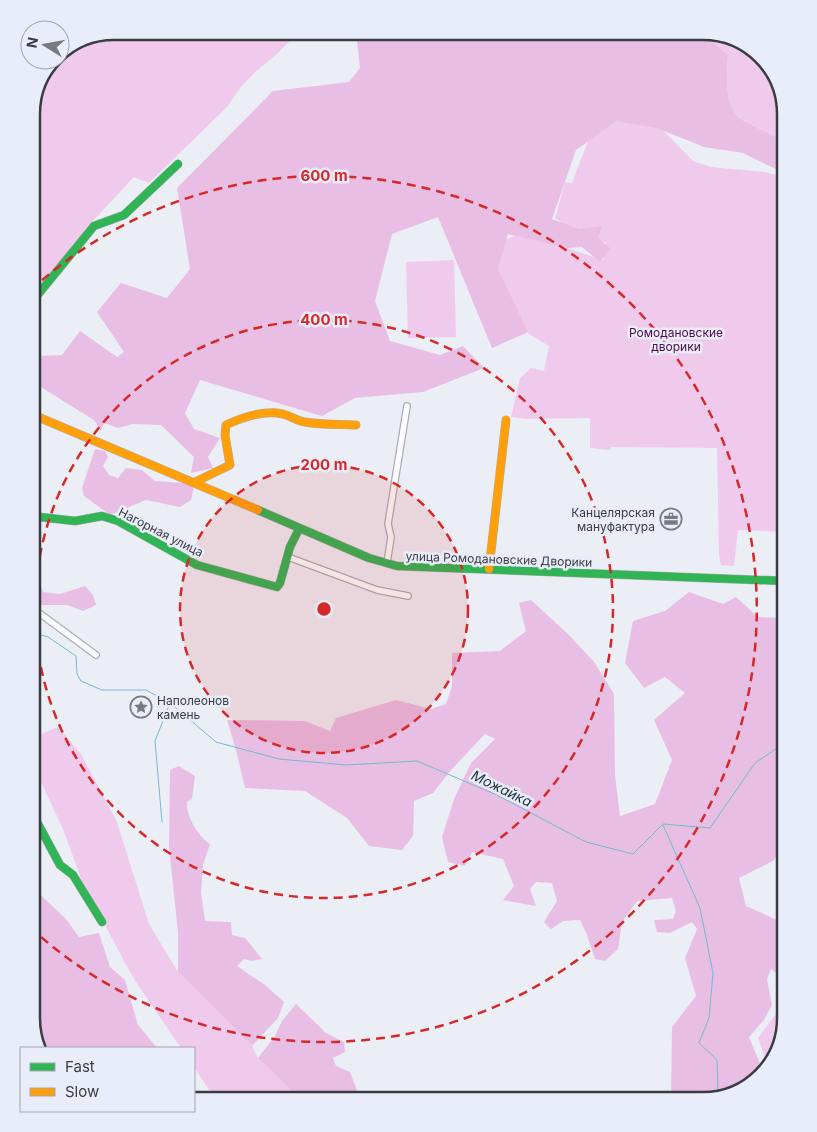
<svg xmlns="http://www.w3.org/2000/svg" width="817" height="1132" font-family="Inter,sans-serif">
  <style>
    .green { fill: #f0caec }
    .forest { fill: #e8bee4 }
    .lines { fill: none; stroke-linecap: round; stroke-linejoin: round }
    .stream { stroke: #74bacf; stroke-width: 1 }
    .street-casing { stroke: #acaeb3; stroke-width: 8 }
    .fast-casing { stroke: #acaeb3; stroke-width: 9 }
    .slow-casing { stroke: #acaeb3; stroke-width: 9 }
    .street { stroke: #fcfcfe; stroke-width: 5.5 }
    .fast { stroke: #30b455; stroke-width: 8 }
    .slow { stroke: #ff9f0a; stroke-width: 8 }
    .ring { fill: none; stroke: #d62828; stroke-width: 2.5; stroke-dasharray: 9 6 }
    .labels { text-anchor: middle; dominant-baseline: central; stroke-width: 5; stroke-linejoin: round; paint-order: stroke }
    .park-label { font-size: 12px; fill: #500a47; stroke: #e9ecf9 }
    .poi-label { font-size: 12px; fill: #3b3c41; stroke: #e9ecf9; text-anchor: end }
    .street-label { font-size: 12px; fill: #3b3c41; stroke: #e9ecf9 }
    .water-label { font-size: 14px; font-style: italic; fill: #1c3239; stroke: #e9ecf9 }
    .rim { fill: none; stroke: #3b3c41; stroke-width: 2.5 }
    .centre { fill: #d62828; stroke: #e9ecf9; stroke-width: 2.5 }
    .ring-label { font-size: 15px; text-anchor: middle; font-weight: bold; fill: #d62828; stroke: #e9ecf9; stroke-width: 5; stroke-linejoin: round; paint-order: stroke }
  </style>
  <rect width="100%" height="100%" fill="#eceef6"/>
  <path class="green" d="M 114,31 L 300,31 L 277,54 L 255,72 L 239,89 L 228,106 L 149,183 L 134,177 L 92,222 L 31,298 L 31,108 L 55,60 L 60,60 L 60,52 Z
    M 683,31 L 708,31 L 745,42 L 775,72 L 786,114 L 786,141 C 775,136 744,123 737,116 C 724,102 727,73 728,55 L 702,33 Z
    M 607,118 L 659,126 L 693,161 L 711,167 L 764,172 L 786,177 L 786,532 L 738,530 L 734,566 L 721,565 L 719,555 L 717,448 L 611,447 L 610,450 L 590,448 L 590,418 L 525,419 L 511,417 L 520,378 L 531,368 L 544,371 L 549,346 L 529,334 L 495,272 L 502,241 L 521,233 L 603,260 L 606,243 L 573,230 L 555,218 L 565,182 L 572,183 L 588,141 Z
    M 454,260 L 456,337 L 408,338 L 406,262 Z
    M 58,727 L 81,754 L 117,822 L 149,924 L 178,972 L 252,1046 L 258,1058 L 301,1101 L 216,1101 L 194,1067 L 194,1048 L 181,1048 L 136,982 L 125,963 L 82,881 L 63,829 L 40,780 L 31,752 L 31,742 L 36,736 Z
    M 780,991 L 786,992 C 786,1014 784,1050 768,1066 L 758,1038 L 777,1012 Z"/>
  <path class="forest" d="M 356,31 L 605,31 L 632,37 L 639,31 L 702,33 L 728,55 C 727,72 724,102 737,116 C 744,123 775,136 786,141 L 786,174 L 743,153 L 704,147 L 657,128 L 616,121 L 576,150 L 552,219 L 579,229 L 602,226 L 598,238 L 610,248 L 600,262 L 582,247 L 567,248 L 508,234 L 498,269 L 528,332 L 492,348 L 438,217 L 392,234 L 375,301 L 390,341 L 440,355 L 463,346 L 484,368 L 423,392 L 355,398 L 322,416 L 200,380 L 185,413 L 194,429 L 220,438 L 208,457 L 213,468 L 191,473 L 194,457 L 161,425 L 133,424 L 118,428 L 104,423 L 101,431 L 94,420 L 31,381 L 31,369 L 37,356 L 62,355 L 80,331 L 117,357 L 124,352 L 97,312 L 121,283 L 167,298 L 190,269 L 177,188 L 273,91 L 349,82 L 360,68 Z
    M 95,449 L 105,451 L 108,457 L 103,466 L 109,475 L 118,478 L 126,468 L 142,470 L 155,481 L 184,483 L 194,487 L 191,500 L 180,507 L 146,500 L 110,515 L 84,496 L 82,488 Z
    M 31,582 L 40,583 L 43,592 L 60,594 L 85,586 L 93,595 L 96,605 L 83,611 L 67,605 L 41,605 L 31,602 Z
    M 689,592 L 723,604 L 736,597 L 758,617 L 786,618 L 786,843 L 773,861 L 739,878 L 746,906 L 786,924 L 786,980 L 771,969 L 767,979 L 772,1005 L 764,1020 L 749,1037 L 763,1071 L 745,1090 L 704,1101 L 671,1101 L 672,1027 L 696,996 L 685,958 L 697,929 L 692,922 L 670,933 L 657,932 L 654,920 L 673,919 L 676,911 L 672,898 L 637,901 L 622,922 L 618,949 L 605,961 L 595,959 L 587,935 L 580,920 L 563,921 L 551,929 L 544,922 L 557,901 L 552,883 L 536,882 L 530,889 L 536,906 L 503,900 L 514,886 L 503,859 L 472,852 L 465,866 L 448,862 L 442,837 L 454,799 L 471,763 L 495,739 L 485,734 L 451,770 L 433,793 L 414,801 L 413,836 L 402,850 L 369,846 L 347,818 L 305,791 L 245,788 L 236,750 L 227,720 L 305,721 L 330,731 L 336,718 L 396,700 L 431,709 L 446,704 L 452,686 L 452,653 L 500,651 L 526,631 L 519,603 L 531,600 L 569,635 L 594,662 L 614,694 L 615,775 L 620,816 L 655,804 L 672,760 L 654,720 L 685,693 L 665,677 L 644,688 L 625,663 L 633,621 L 665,611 Z
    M 179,766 L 195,776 L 192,799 L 187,802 C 186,816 198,836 210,844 L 203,865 L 201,892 L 205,921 L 231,922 L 232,935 L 245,938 L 262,959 L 252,961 L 244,959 L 237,966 L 265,985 L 284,1002 L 278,1018 L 252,1046 L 178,972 L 178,933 L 169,846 L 170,770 Z
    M 31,886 L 66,919 L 79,937 L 99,933 L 110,967 L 125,980 L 138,1025 L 157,1048 L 39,1048 L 31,1018 Z
    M 296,1004 L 326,1033 L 344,1042 L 345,1052 L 333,1058 L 336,1066 L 350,1072 L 361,1101 L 301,1101 L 258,1058 L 275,1036 L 282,1021 Z"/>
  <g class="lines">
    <path class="stream" d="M 31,632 L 48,637 L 76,656 L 77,674 L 81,681 L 102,690 L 146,690 L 170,703 L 155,741 L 162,822
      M 170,703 L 216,742 L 279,759 L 346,765 L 417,761 L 497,795 L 586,842 L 633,854 L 663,824 L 710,828 L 755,763 L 786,742
      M 663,825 L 700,908 L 713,973 L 709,1018 L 699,1043 L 717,1060 L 718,1090 L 724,1095"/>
    <g class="street-casing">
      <path id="street" d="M 288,557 L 377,590 L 408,596
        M 387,563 L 391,537 L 388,524 L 407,406
        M 31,607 L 96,655"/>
    </g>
    <g class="fast-casing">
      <path id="fast" d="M 31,303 L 94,226 L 124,215 L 178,164
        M 258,510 L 369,558 L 397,566 L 786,581
        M 31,516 L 75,521 L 102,516 L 118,521 L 197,565 L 277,587 L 280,583 L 290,547 L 299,529
        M 31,811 L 60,865 L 73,875 L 102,922"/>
    </g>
    <g class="slow-casing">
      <path id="slow" d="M 31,414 L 258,510
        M 195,482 L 230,465 L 225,435 L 226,425 C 243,417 264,410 283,414 C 291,416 297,421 305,422 C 321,425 339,424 356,425
        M 489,569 L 506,420"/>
    </g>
    <use href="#street" class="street"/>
    <use href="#fast" class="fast"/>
    <use href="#slow" class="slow"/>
  </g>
  <circle cx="324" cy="609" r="144" fill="#d62828" fill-opacity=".12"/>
  <g class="ring">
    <circle cx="324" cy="609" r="144"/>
    <circle cx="324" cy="609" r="289"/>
    <path d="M31 290A433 433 0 1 1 31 928"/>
  </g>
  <defs>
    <g id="office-ring" transform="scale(1.125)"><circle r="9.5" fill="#e9ecf9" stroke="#797a80" stroke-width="1.5"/><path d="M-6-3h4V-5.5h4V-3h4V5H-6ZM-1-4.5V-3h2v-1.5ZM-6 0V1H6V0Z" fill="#797a80"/></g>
    <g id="sight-ring" transform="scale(1.125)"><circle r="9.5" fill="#e9ecf9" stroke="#797a80" stroke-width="1.5"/><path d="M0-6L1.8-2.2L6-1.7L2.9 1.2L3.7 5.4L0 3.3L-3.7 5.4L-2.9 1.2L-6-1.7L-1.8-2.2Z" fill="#797a80"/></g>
  </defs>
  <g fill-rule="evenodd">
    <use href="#office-ring" x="671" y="519"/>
    <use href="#sight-ring" x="141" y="707"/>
  </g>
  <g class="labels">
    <g class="park-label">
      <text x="676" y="332">Ромодановские<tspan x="676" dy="14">дворики</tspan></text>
    </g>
    <g class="poi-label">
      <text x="655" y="512">Канцелярская<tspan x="655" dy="14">мануфактура</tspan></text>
      <text x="157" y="700" text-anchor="start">Наполеонов<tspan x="157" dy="14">камень</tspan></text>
    </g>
    <g class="street-label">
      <text transform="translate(161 532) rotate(27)">Нагорная улица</text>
      <text transform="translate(499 559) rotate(2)">улица Ромодановские Дворики</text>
    </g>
    <g class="water-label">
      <text transform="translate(502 788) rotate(26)">Можайка</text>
    </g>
  </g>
  <path d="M0 0H817V1132H0ZM114 40H703A74 74 0 0 1 777 114V1018A74 74 0 0 1 703 1092H114A74 74 0 0 1 40 1018V114A74 74 0 0 1 114 40Z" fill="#e9ecf9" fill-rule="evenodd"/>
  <path class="rim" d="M114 40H703A74 74 0 0 1 777 114V1018A74 74 0 0 1 703 1092H114A74 74 0 0 1 40 1018V114A74 74 0 0 1 114 40Z"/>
  <circle cx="324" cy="609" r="8" class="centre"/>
  <g class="ring-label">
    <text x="324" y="181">600 m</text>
    <text x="324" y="325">400 m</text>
    <text x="324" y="470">200 m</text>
  </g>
  <rect x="20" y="1047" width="175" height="65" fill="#e9ecf9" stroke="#a3a6af"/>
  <rect x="30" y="1063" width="25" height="8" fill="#30b455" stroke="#a3a6af"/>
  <text x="65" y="1072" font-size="15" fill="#3b3c41">Fast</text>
  <rect x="30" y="1088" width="25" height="8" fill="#ff9f0a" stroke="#a3a6af"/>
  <text x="65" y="1097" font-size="15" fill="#3b3c41">Slow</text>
  <g transform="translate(45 45) rotate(281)"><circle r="24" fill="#e9ecf9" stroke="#a3a6af"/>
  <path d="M0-4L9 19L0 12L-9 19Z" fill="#797a80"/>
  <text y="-8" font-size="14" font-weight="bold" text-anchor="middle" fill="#3b3c41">N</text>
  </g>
</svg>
